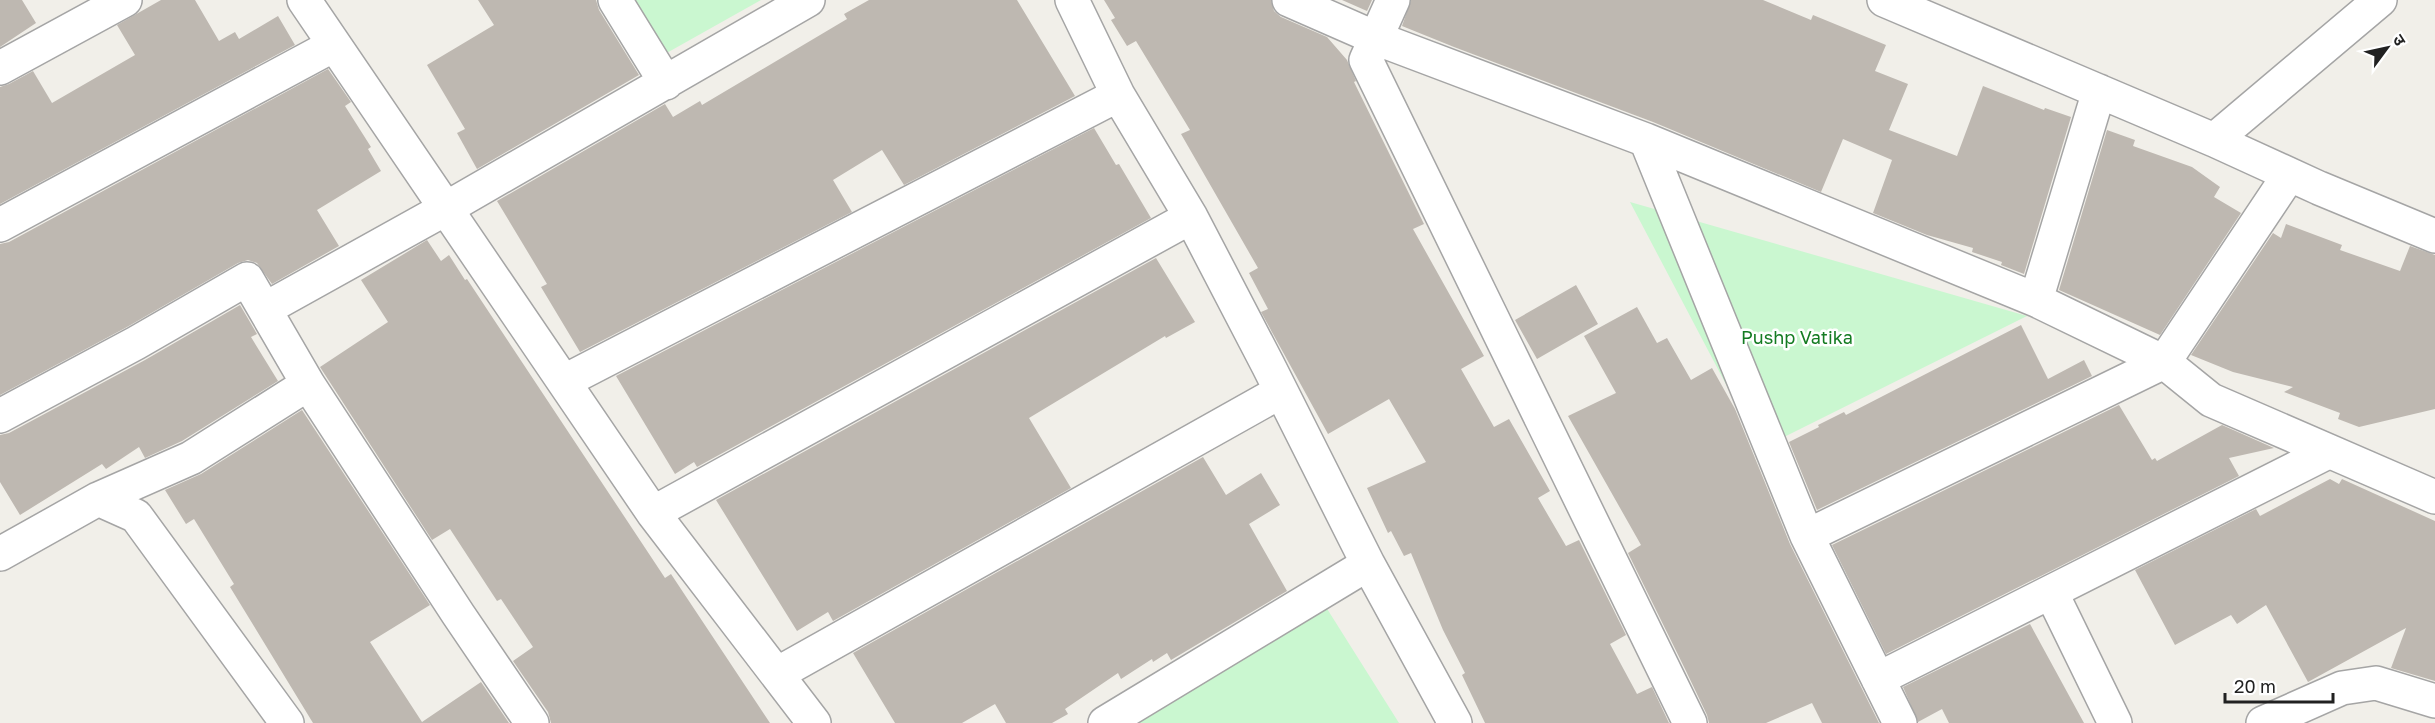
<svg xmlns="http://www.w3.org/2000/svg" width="2435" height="723" font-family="'Golos Text','Noto Sans Devanagari',sans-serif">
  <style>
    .park { fill: #caf7d0 }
    .building { fill: #beb8b1 }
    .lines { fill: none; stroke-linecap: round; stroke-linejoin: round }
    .street-casing { stroke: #a5a5a5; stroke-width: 36 }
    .street { stroke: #fff; stroke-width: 33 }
    .labels { text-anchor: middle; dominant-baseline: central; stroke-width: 5; stroke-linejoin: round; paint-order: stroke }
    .park-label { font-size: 18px; fill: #147b22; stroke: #fff }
  </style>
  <rect width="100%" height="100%" fill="#f1efe9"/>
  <path class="park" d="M 618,0 L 761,0 L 656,59 Z
    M 1630,202 L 2027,316 L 1760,449 Z
    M 1319,596 L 1399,723 L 1119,723 Z"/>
  <path class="building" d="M 0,0 L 22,0 L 36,23 L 0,47 Z
    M 161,0 L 195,0 L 219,41 L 235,32 L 239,39 L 278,16 L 295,45 L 0,204 L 0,87 L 9,84 L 33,71 L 52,103 L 135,55 L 117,25 Z
    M 478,0 L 596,0 L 599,10 L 639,75 L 477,169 L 457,133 L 465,129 L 427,65 L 494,25 Z
    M 869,0 L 1017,0 L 1075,96 L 904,185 L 882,150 L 833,180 L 852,212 L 580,352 L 541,287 L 547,284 L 497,201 L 665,104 L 673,117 L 700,101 L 702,105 L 847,19 L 844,14 Z
    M 1104,0 L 1271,0 L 1274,11 L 1281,17 L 1327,37 L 1347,60 L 1356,81 L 1354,82 L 1424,224 L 1413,229 L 1484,356 L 1461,369 L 1494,427 L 1509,419 L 1550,491 L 1538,498 L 1566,546 L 1579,540 L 1626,635 L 1610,644 L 1637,694 L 1652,687 L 1669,723 L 1485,723 L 1462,675 L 1465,673 L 1443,630 L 1411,553 L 1404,556 L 1391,531 L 1388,533 L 1367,488 L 1426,462 L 1389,399 L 1328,434 L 1261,312 L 1268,309 L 1249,273 L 1258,268 L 1181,134 L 1190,130 L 1136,41 L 1127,46 L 1111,20 L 1115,18 Z
    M 1342,0 L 1372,0 L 1367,11 Z
    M 1411,0 L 1763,0 L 1811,20 L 1813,15 L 1886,45 L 1875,71 L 1908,84 L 1889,130 L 1957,156 L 1983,86 L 2044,110 L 2045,108 L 2071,117 L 2024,274 L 2001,265 L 2002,262 L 1972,252 L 1973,248 L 1927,235 L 1873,213 L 1892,160 L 1843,139 L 1821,192 L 1653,122 L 1454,47 L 1402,26 Z
    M 328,69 L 351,102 L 345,106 L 371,147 L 368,149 L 381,171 L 317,210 L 339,246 L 272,284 L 257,263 L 248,260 L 238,263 L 127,327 L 0,395 L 0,244 L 9,242 Z
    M 1094,128 L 1116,165 L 1119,164 L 1151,218 L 697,467 L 694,462 L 675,474 L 616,376 Z
    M 2107,130 L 2135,140 L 2133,146 L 2192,167 L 2220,187 L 2214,197 L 2241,213 L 2160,335 L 2059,290 Z
    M 2286,224 L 2342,245 L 2340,250 L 2400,271 L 2410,246 L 2435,255 L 2435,409 L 2359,427 L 2338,419 L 2340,413 L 2284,392 L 2293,387 L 2233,372 L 2191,355 L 2273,233 L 2281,238 Z
    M 427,240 L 441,261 L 449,255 L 465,280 L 467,279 L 665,578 L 671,574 L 770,723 L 551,723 L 548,712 L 513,661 L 533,647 L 501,599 L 497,601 L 450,529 L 432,540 L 320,367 L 388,322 L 361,280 Z
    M 1156,258 L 1195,322 L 1166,338 L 1165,336 L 1029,418 L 1071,488 L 833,621 L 828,612 L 797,631 L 716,500 Z
    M 1576,285 L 1598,324 L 1537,359 L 1515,320 Z
    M 240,305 L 257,334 L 251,337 L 278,381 L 182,441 L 145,458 L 139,447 L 106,469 L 102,464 L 20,515 L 0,482 L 0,435 L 9,433 L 145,360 Z
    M 1637,307 L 1657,343 L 1667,338 L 1691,380 L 1712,368 L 1735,409 L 1790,544 L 1879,723 L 1822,723 L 1812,703 L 1766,723 L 1709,723 L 1707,715 L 1686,671 L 1628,553 L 1641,545 L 1568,416 L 1616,393 L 1584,336 Z
    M 2021,325 L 2048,379 L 2084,360 L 2092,376 L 1817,510 L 1789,442 L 1819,427 L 1818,425 L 1844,412 L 1846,415 Z
    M 2119,405 L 2152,460 L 2155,458 L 2157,461 L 2222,425 L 2274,448 L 2229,458 L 2239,476 L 1886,654 L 1832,545 Z
    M 302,410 L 430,605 L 370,642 L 422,722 L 481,682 L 509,723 L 313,723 L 230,587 L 234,584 L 194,519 L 186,524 L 165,490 L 201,474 Z
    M 1203,457 L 1226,495 L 1261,473 L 1280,505 L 1249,524 L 1287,591 L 1171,660 L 1167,653 L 1153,662 L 1152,659 L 1121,679 L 1118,673 L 1065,709 L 1068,714 L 1052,723 L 1006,723 L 995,704 L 962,723 L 895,723 L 853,653 Z
    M 2330,479 L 2339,484 L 2342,479 L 2435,521 L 2435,681 L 2391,668 L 2406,628 L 2308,682 L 2266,605 L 2237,624 L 2231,615 L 2175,645 L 2135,570 L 2256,509 L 2260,516 Z
    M 2030,624 L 2084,723 L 1949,723 L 1942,709 L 1918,722 L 1903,687 Z"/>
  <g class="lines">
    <g class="street-casing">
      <path id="street" d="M 304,0 L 653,513 L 814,723
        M 615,0 L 666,83
        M 1289,0 L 1378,39 L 1646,140 L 2036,300 L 2164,362 L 2211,400 L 2435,497
        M 1393,0 L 1366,60 L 1690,723
        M 1884,0 L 2214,140
        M 2380,0 L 2214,140 L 2319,188 L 2435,236
        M 0,68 L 125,0
        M 1646,140 L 1807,536 L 1900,723
        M 0,225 L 334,45
        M 2036,300 L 2099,91
        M 265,309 L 445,209 L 808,0
        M 565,381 L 1118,95 L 1072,0
        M 0,416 L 136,343 L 247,279 L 308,384 L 458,614 L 532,723
        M 98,499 L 136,516 L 287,723
        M 653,513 L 1191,217 L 1118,95
        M 1807,536 L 2164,362 L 2289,175
        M 0,554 L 98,499 L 191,458 L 308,384
        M 1368,564 L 1455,723
        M 2051,592 L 2115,723
        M 777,674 L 1280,392
        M 1878,679 L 2328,452
        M 1105,723 L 1368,564 L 1268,365 L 1191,217
        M 2263,723 L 2342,688 L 2376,683 L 2435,701"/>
    </g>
    <use href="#street" class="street"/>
  </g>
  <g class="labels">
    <g class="park-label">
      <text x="1797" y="337">Pushp Vatika</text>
    </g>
  </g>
  <g transform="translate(2387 48) rotate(57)" stroke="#ffffff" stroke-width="4.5" paint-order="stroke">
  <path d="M0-4.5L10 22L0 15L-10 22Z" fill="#212121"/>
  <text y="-9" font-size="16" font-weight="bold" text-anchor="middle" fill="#212121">उ</text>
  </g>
  <path d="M2225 693v9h108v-9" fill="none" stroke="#212121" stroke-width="3"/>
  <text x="2234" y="693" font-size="18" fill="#212121" stroke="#ffffff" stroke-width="4.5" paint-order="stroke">20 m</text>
</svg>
